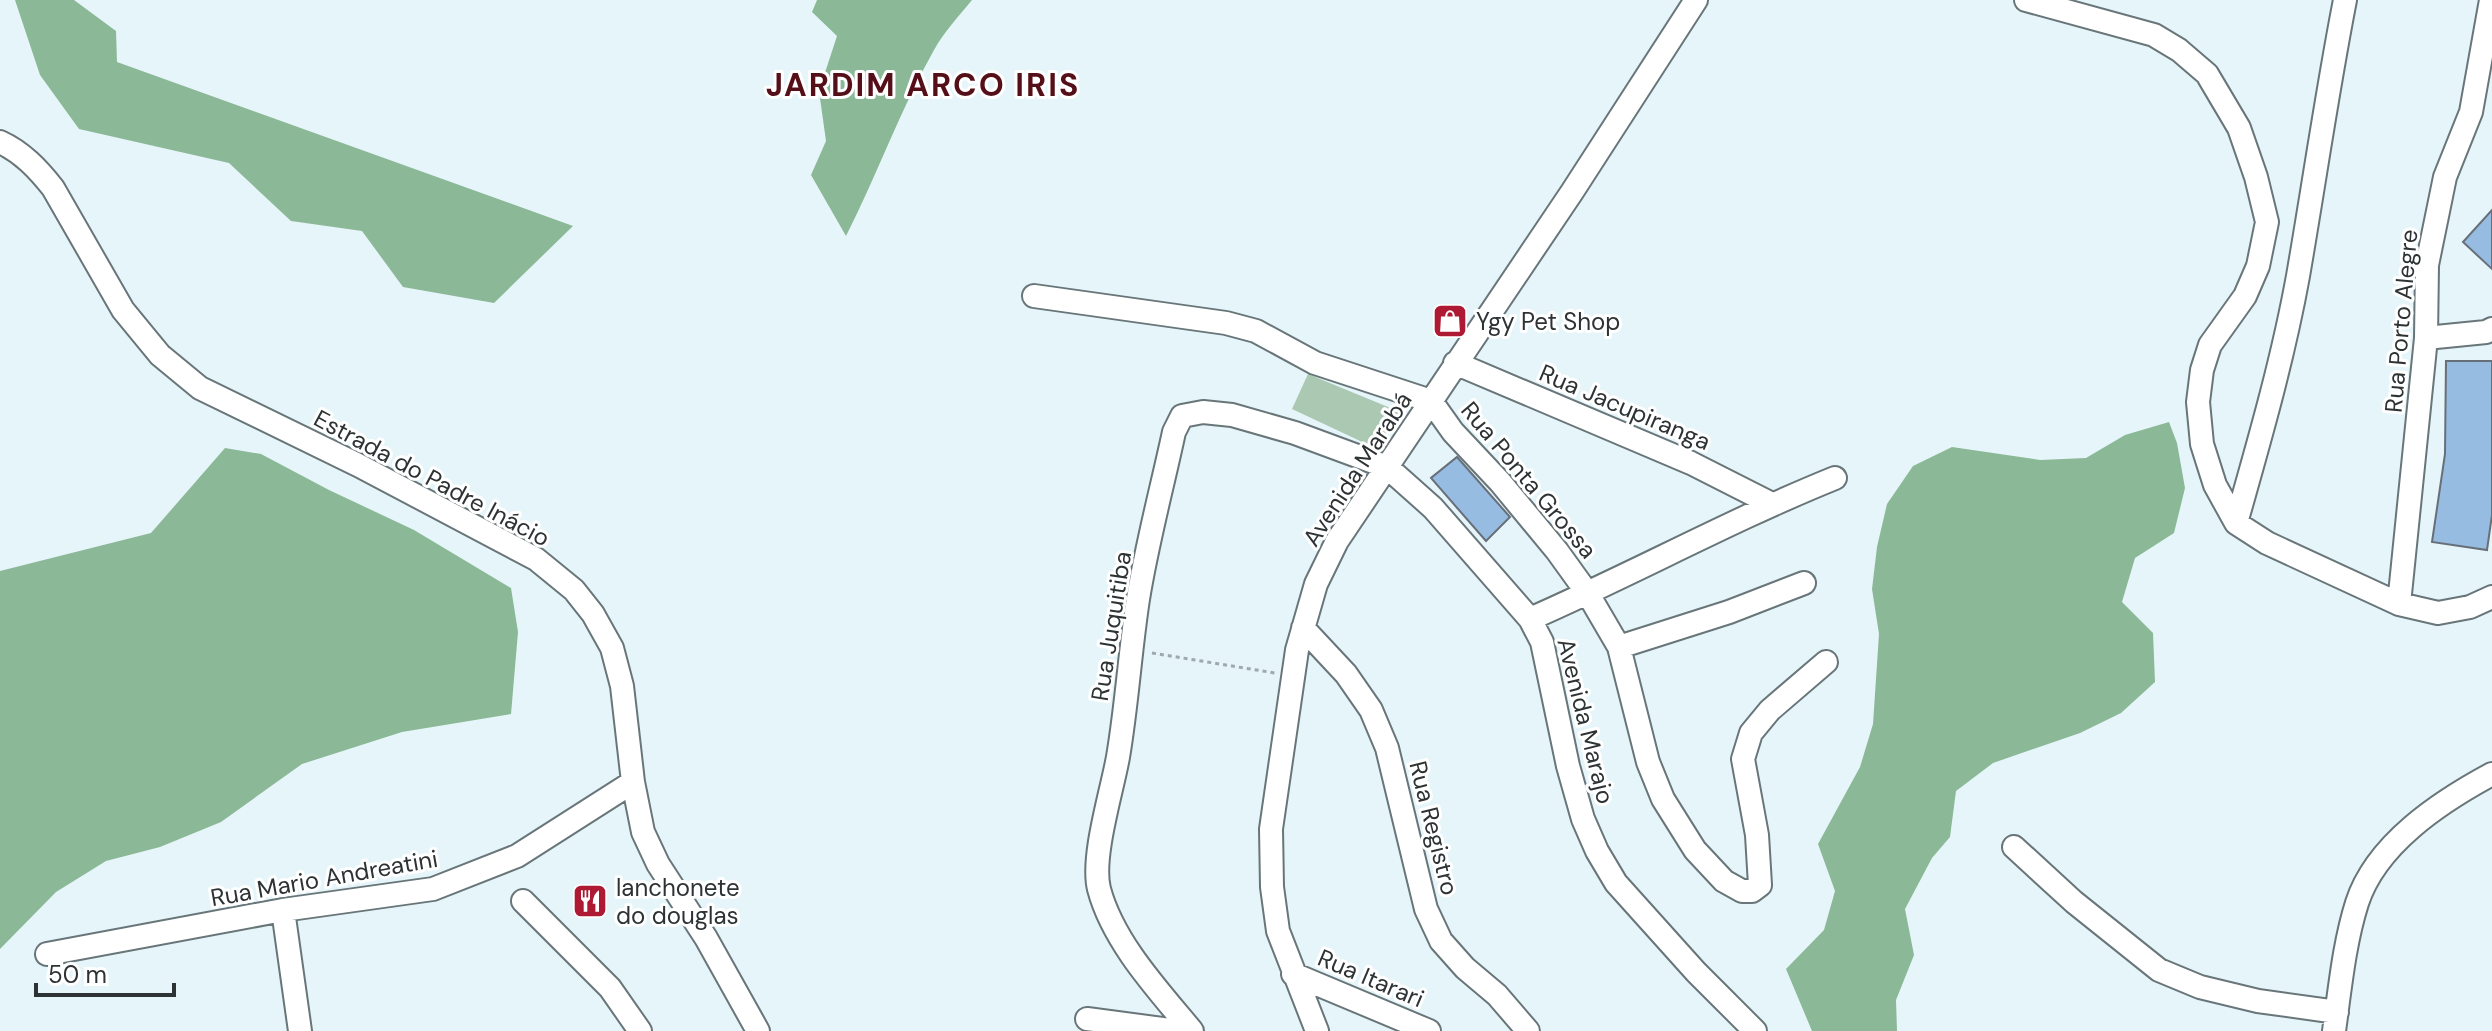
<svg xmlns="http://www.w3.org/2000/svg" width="2492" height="1031" font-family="'DM Sans',sans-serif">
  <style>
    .green { fill: #abc8b2 }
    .forest { fill: #8bb897 }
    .building { fill: #97bce2; stroke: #676f78; stroke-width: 2 }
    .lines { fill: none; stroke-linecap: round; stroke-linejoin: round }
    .minor-casing { stroke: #68767a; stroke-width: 26 }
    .path { stroke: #9ea9ac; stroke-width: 3; stroke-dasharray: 4 4; stroke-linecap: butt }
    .minor { stroke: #fff; stroke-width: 22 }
    .labels { text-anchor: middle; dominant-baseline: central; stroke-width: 6; stroke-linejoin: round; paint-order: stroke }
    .poi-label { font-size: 24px; fill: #2d3334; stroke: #fff; text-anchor: start }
    .street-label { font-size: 24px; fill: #2d3334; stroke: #fff }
    .district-label { font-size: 32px; font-weight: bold; letter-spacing: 2px; fill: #550f18; stroke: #fff }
  </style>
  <rect width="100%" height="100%" fill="#e6f5f9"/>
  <path class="green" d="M 1308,374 L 1405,414 L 1373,447 L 1292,409 Z"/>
  <path class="forest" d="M 15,0 L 74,0 L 116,31 L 117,62 L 573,226 L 494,303 L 403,287 L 362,231 L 291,221 L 229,163 L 79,129 L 40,75 Z
    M 817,0 L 972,0 C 959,16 944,32 934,50 C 900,110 877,175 846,236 L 811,175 L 826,141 L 819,91 L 837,36 L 812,12 Z
    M 2169,422 L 2177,443 L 2185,488 L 2174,533 L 2135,558 L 2122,602 L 2153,633 L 2155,682 L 2121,713 L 2080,733 L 1993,763 L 1956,791 L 1950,837 L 1932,858 L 1905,909 L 1914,955 L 1896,1000 L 1897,1031 L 1812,1031 L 1786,969 L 1824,930 L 1835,891 L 1818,844 L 1860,767 L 1873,724 L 1879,634 L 1872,589 L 1877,547 L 1887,504 L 1913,466 L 1952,447 L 2040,460 L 2086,458 L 2125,435 Z
    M 225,448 L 261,454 L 329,490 L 414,530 L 511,588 L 518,632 L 511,714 L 402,732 L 302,764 L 221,822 L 160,847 L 106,861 L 56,892 L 0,949 L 0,571 L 151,533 Z"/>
  <path class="building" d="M 2492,210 L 2492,269 L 2463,242 Z
    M 2446,361 L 2492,361 L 2492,515 L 2487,550 L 2432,542 L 2445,454 Z
    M 1457,457 L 1510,517 L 1486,541 L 1431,478 Z"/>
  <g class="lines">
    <g class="minor-casing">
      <path id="minor" d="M 2026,0 L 2154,35 L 2179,50 L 2207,74 L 2239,128 L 2256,177 L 2267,222 L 2258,266 L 2245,296 L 2210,345 L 2202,370 L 2198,402 L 2202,444 L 2215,485 L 2236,523 L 2267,543 L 2399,604 L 2438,613 L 2470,607 L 2492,597
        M 0,142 C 22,152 38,169 53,188 L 123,310 L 160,355 L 200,388 L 358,465 L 536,559 L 574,590 L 593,614 L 612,648 L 622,686 L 633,782 L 643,832 L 658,864 L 706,938 L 758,1031
        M 1034,296 L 1226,323 L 1256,331 L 1315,363 L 1431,401 L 1453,432 L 1500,482 L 1557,551 L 1588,594 L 1619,647 L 1648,762 L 1663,799 L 1695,850 L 1724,881 L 1742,891 L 1752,891 L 1760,885 L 1757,835 L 1743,759 L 1751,733 L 1770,710 L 1826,662
        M 2426,338 L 2486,332 L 2492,329
        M 1455,363 L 1691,463 L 1772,504
        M 2236,523 C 2259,442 2283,359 2298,276 C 2314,184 2327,92 2345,0
        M 2399,604 L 2426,338 L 2427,265 L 2445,177 L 2471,112 L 2491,0
        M 1530,619 C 1633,574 1731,520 1835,478
        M 1303,628 L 1346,674 L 1371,710 L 1387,748 L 1426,909 L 1441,941 L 1465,968 L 1497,995 L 1528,1031
        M 1619,647 L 1729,612 L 1804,583
        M 2014,847 L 2074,902 L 2159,970 L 2200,987 L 2258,1001 L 2337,1012
        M 523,901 L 610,988 L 640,1031
        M 283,910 L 300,1031
        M 47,954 L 283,910 L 433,889 L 517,856 L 633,782
        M 1293,974 L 1429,1031
        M 1087,1019 L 1178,1031
        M 1192,1031 C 1158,990 1113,942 1099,889 C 1091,857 1112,791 1118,757 C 1127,704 1130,651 1138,599 C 1147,543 1162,488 1174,432 L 1182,416 L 1203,412 L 1232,415 L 1295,433 L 1387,467 L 1433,508 L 1530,619 L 1542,642 L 1568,766 L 1583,819 L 1597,851 L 1616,883 L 1696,972 L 1755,1031
        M 1317,1031 L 1278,931 L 1272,887 L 1271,829 L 1297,650 L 1316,584 L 1337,541 L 1572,192 L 1696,0
        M 2334,1031 C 2340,989 2344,944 2357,903 C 2376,844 2440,802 2492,774"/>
    </g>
    <path class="path" d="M 1152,653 L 1275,673"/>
    <use href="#minor" class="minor"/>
  </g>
  <defs>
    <g id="shop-square" transform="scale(1.8)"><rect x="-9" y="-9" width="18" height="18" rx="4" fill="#ae1a33" stroke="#fff"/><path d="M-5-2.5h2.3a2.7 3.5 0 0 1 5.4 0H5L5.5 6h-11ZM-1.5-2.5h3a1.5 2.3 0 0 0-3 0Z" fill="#fff"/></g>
    <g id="restaurant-square" transform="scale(1.8)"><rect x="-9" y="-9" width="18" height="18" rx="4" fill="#ae1a33" stroke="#fff"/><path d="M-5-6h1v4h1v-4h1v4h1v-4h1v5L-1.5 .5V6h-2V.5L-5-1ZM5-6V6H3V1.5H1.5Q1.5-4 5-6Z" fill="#fff"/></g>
  </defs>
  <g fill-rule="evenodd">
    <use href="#shop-square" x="1450" y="321"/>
    <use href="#restaurant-square" x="590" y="901"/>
  </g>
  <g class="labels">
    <g class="poi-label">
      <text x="1476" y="321">Ygy Pet Shop</text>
      <text x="616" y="887">lanchonete<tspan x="616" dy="28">do douglas</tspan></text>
    </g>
    <g class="street-label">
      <text transform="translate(2401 321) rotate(-85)">Rua Porto Alegre</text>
      <text transform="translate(1625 407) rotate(23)">Rua Jacupiranga</text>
      <text transform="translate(1357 469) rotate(-57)">Avenida Marabá</text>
      <text transform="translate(432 478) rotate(28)">Estrada do Padre Inácio</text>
      <text transform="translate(1529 480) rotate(50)">Rua Ponta Grossa</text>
      <text transform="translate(1111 626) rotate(-81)">Rua Juquitiba</text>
      <text transform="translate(1586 721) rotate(76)">Avenida Marajo</text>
      <text transform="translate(1434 828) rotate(76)">Rua Registro</text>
      <text transform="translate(324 878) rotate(-10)">Rua Mario Andreatini</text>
      <text transform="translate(1371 978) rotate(23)">Rua Itarari</text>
    </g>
    <g class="district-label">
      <text x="923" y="85">JARDIM ARCO IRIS</text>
    </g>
  </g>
  <path d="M36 983v12h138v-12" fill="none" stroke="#2d3334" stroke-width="4"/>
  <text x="48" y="983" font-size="24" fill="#2d3334" stroke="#ffffff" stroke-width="6" paint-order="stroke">50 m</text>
</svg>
